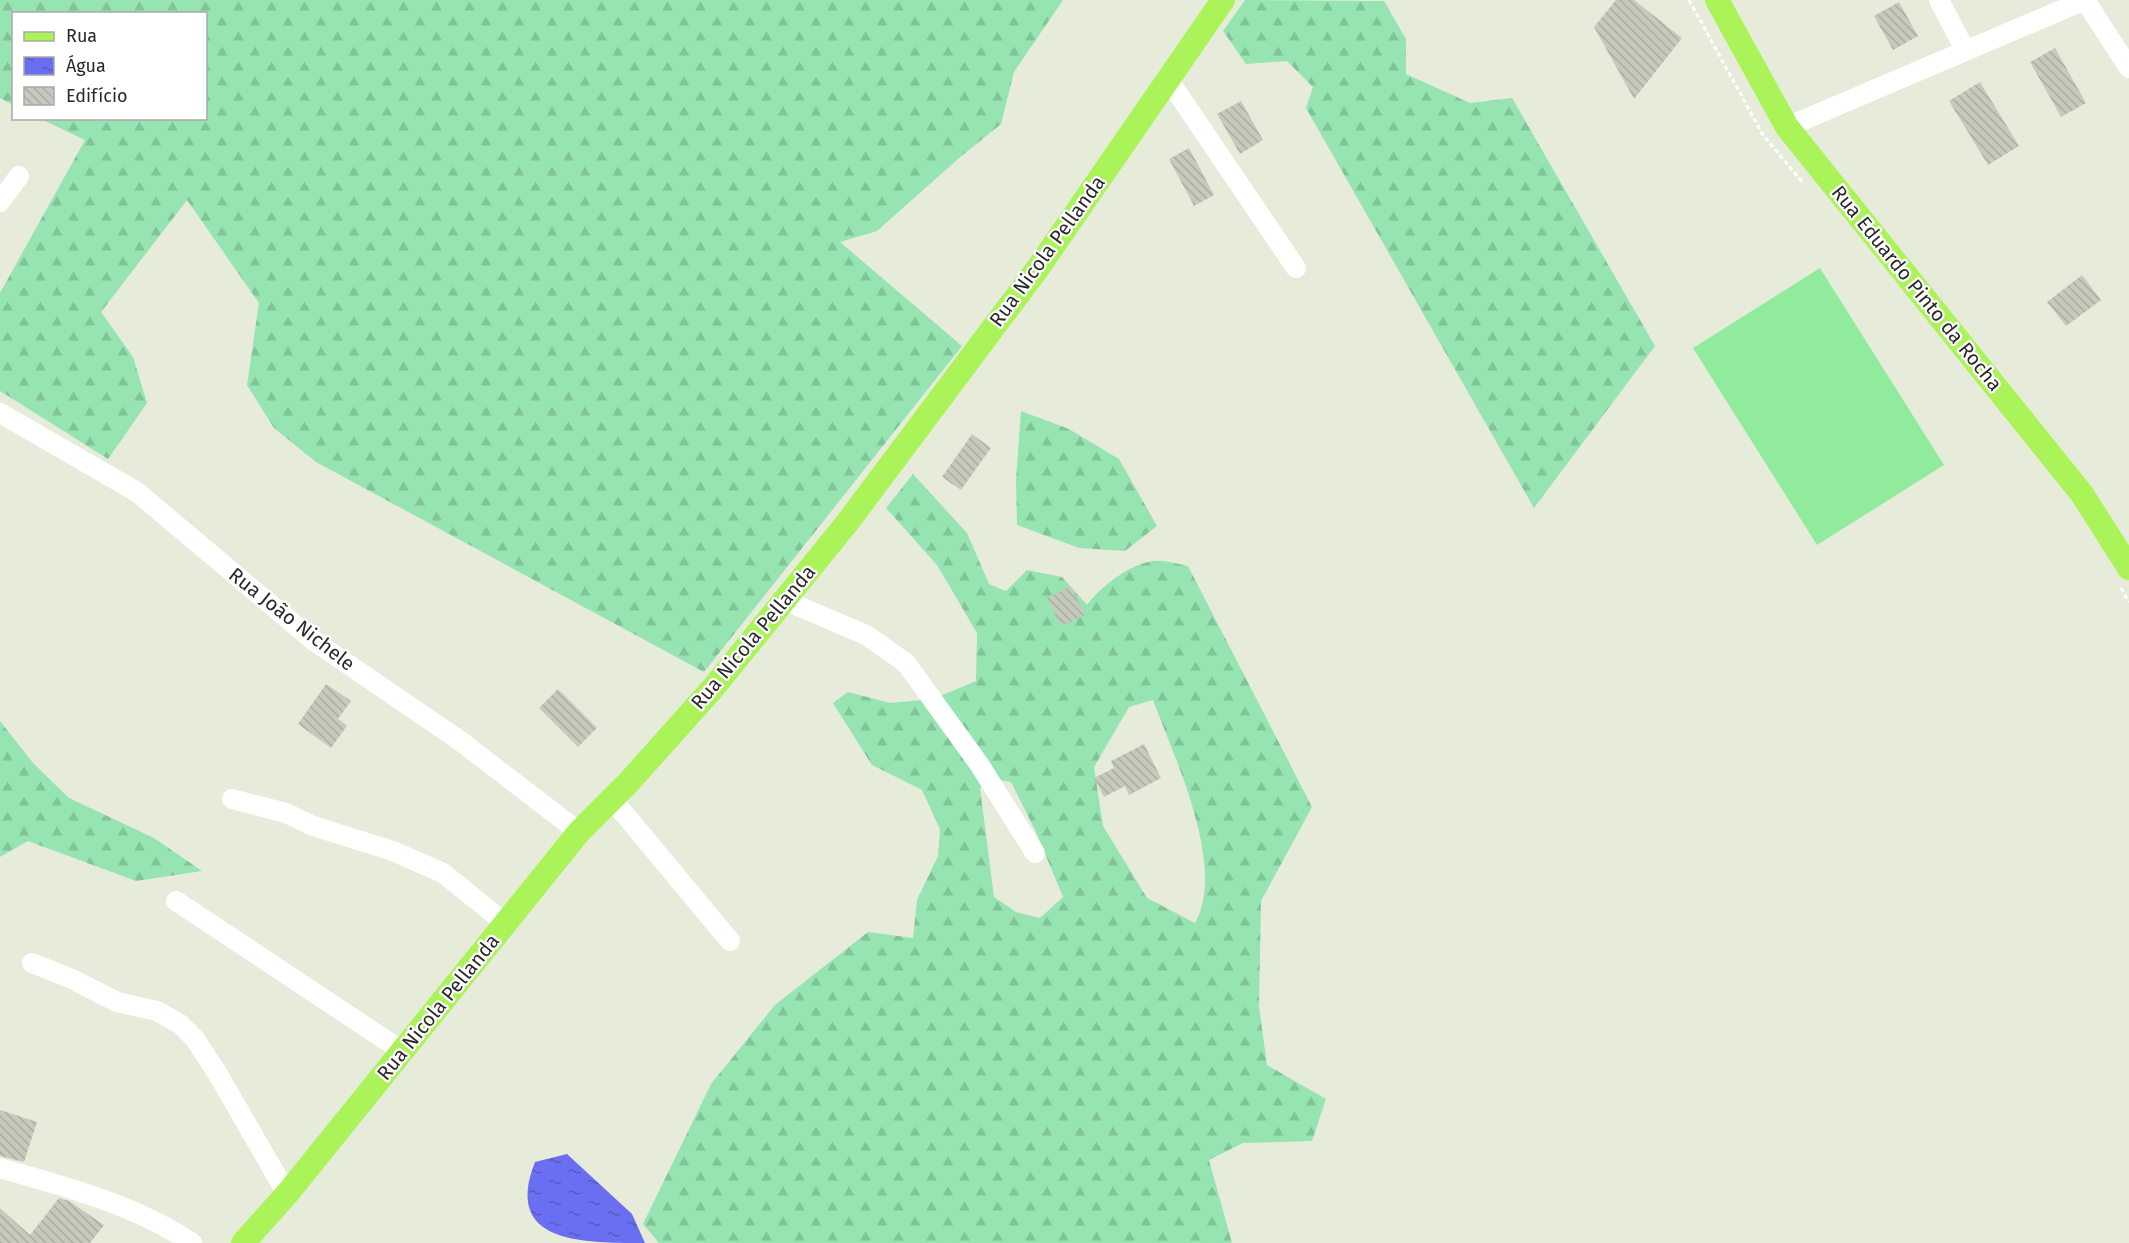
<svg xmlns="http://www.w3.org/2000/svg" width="2129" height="1243" font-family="'Fira Sans',sans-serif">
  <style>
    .forest { fill: url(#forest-firs); fill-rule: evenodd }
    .pitch { fill: #90eb9c }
    .water { fill: url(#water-ripples) }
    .building { fill: url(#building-back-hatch) }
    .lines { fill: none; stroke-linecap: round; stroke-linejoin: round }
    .path { stroke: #fff; stroke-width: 3; stroke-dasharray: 4.5 3; stroke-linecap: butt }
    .minor { stroke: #fff; stroke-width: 20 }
    .major { stroke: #aaf358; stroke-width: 24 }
    .labels { text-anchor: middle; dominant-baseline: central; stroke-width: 4.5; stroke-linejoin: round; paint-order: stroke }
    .street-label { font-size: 20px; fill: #292929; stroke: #fff }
  </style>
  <defs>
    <pattern id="forest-firs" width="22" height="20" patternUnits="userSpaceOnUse" patternTransform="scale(1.5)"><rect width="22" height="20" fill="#95e4b1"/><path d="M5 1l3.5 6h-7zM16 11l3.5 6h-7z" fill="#80c498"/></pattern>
    <pattern id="water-ripples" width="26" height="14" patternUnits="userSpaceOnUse" patternTransform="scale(1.5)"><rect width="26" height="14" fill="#6a6ef1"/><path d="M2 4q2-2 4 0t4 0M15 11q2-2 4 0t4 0" fill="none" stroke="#575ac3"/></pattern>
    <pattern id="building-back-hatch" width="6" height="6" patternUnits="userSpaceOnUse" patternTransform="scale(1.5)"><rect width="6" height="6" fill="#c5cabd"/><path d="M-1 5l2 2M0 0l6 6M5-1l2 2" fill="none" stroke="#a9aea2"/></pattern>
  </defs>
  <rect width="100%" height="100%" fill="#e7ecda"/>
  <path class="forest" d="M 0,0 L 1063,0 L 1014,72 L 1001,124 L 959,158 L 877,231 L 840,242 L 962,346 L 704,672 L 316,462 L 274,428 L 247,385 L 259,303 L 187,200 L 101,312 L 133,357 L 147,403 L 108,459 L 0,391 L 0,293 L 85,140 L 41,119 L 206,118 L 206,14 L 14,14 L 13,105 L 0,98 Z
    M 1245,0 L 1384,1 L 1406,39 L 1406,74 L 1470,103 L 1512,98 L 1655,346 L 1534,508 L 1306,108 L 1313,87 L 1287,61 L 1246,64 L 1223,31 Z
    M 1021,411 L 1069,429 L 1119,459 L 1157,526 L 1125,551 L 1079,548 L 1017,525 L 1016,480 Z
    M 913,474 L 967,533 L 989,584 L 1006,591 L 1027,570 L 1062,577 L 1087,605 C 1100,587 1131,563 1154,561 C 1165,560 1177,564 1188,566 L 1312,807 L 1261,901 L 1259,1007 L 1267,1065 L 1326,1099 L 1312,1141 L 1243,1143 L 1209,1160 L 1232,1243 L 659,1243 L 643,1224 L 711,1084 L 775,1005 L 868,932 L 913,938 L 917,900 L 938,856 L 940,829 L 922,790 L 872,765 L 833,703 L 848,692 L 890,703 L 933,699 L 976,681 L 977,633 L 937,565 L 886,508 ZM 1153,700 C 1174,757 1227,866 1195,923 L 1147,898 L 1103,826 L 1094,767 L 1129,707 ZM 993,779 L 1011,782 L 1036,832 L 1063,897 L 1040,918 L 1016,912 L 994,897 L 980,788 Z
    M 0,721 L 33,763 L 69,798 L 154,838 L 202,871 L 136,881 L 28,841 L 0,857 Z"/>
  <path class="pitch" d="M 1820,268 L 1944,465 L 1817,545 L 1693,348 Z"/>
  <path class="water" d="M 567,1154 L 632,1214 L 645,1243 C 580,1243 503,1243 535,1162 Z"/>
  <path class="building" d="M 1616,0 L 1634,0 L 1682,38 L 1634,99 L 1594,27 Z
    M 1899,2 L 1918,36 L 1893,50 L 1874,16 Z
    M 2055,48 L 2086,103 L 2061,117 L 2030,62 Z
    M 1980,82 L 2019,146 L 1988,165 L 1949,101 Z
    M 1241,101 L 1263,140 L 1240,154 L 1217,114 Z
    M 1189,148 L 1214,195 L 1194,206 L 1169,159 Z
    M 2082,275 L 2101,300 L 2066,326 L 2047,302 Z
    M 972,434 L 991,448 L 961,490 L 942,477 Z
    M 1071,586 L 1085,615 L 1061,626 L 1047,598 Z
    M 326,684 L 351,701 L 338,719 L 347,726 L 331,748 L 298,724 Z
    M 558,689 L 597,728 L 578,747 L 539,708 Z
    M 1144,744 L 1161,778 L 1129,795 L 1125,786 L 1104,797 L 1094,778 L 1114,768 L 1111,761 Z
    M 0,1110 L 37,1122 L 24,1162 L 0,1156 Z
    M 59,1198 L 69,1201 L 104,1225 L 90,1243 L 0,1243 L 0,1208 L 30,1235 Z"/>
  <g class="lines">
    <path class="path" d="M 1689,0 L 1763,135 L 1804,184
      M 2121,588 L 2129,602"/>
    <path class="minor" d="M 1939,0 L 1965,50
      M 2085,0 L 2129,68
      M 1168,79 L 1296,268
      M 1787,127 L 2085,0
      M 0,202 L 19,176
      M 0,413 L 137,492 L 314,641 L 459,740 L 579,832
      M 784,600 L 866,635 L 906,663 L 979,764 L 1035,853
      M 232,799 L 286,813 L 313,826 L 393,851 L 443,873 L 505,923
      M 612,799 L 730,941
      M 176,901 L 402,1051
      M 32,963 L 72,979 L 117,1002 L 157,1011 L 180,1024 L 195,1039 L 219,1076 L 287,1194
      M 0,1168 C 66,1187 134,1204 192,1243"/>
    <path class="major" d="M 1717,0 L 1787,127 L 2082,494 L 2129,568
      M 243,1243 L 287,1194 L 579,832 L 628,783 L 713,688 L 847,523 L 1038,268 L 1223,0"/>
  </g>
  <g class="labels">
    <g class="street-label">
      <text transform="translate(1047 251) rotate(-54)">Rua Nicola Pellanda</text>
      <text transform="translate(1917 288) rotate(51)">Rua Eduardo Pinto da Rocha</text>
      <text transform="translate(292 619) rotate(38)">Rua João Nichele</text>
      <text transform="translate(753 637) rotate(-50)">Rua Nicola Pellanda</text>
      <text transform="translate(438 1007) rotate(-51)">Rua Nicola Pellanda</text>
    </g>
  </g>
  <rect x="12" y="12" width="195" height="108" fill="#ffffff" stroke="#a9a9a9" stroke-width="1.5"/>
  <rect x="24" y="32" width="30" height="9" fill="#aaf358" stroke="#a9a9a9" stroke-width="1.5"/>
  <text x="66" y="42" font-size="18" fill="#292929">Rua</text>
  <rect x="24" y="57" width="30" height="18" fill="url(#water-ripples)" stroke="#a9a9a9" stroke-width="1.5"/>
  <text x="66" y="72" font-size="18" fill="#292929">Água</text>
  <rect x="24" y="87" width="30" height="18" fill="url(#building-back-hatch)" stroke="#a9a9a9" stroke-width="1.5"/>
  <text x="66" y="102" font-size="18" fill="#292929">Edifício</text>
</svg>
